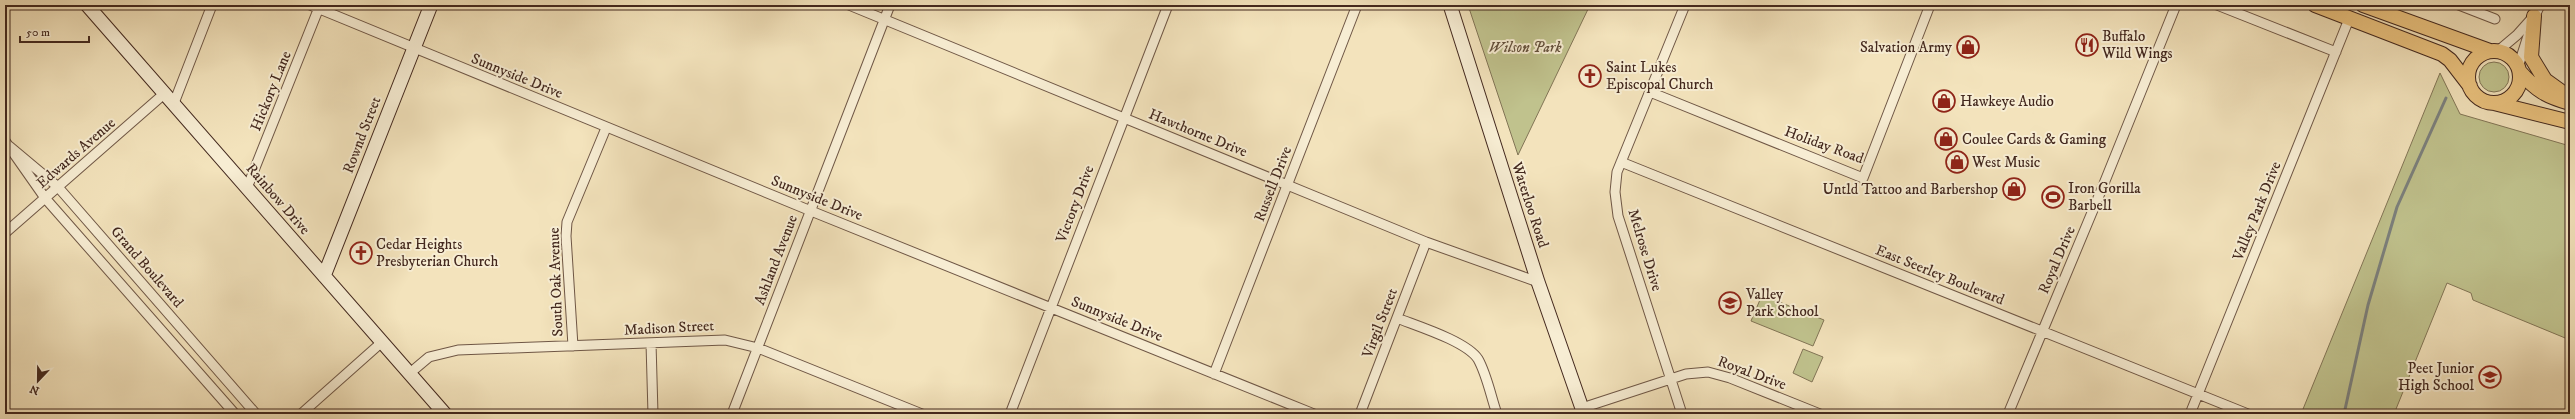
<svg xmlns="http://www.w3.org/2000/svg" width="2575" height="419" font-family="'IM FELL DW Pica',serif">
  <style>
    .green { fill: #c0c28d; stroke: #827556 }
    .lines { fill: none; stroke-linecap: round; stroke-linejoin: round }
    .stream { stroke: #7b807d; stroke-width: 3 }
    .street-casing { stroke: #6f5746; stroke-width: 11 }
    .secondary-casing { stroke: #43281e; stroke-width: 15 }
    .primary-casing { stroke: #43281e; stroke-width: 16 }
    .street { stroke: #f7edd3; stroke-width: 9 }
    .secondary { stroke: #f7edd3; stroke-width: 13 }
    .primary { stroke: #eac27e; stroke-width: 14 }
    .labels { text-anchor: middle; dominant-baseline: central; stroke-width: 4; stroke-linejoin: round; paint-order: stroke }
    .poi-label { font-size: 15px; fill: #43281e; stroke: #f7edd3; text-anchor: start }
    .park-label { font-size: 15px; font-style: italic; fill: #624e3a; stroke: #f7edd3 }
    .street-label { font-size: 15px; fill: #43281e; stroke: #f7edd3 }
  </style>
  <rect width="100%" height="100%" fill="#f3e3bc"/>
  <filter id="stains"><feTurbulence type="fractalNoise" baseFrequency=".005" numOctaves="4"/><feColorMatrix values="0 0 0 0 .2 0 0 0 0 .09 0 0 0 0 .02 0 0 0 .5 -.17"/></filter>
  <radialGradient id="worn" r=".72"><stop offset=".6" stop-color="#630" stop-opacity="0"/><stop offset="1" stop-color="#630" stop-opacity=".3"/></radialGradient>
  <path class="green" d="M 1468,5 L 1590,5 L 1518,155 Z
    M2479 77a15 15 0 1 1 30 0a15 15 0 1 1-30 0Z
    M 2440,73 L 2460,114 L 2570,146 L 2570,340 L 2473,300 L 2471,293 L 2447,283 L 2394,414 L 2301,414 Z
    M 1762,295 L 1824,320 L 1813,346 L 1751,321 Z
    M 1803,349 L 1823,357 L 1812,382 L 1793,373 Z"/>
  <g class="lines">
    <path class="stream" d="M 2344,414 L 2368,305 L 2397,207 L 2446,98"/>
    <g class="street-casing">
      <path id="street" d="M 310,5 L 811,211 L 1314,414
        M 849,5 L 1426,242 L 1538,282
        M 2217,5 L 2336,52
        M 2459,5 L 2495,19
        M 2533,20 L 2540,5
        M 2498,51 L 2517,35 L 2534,16
        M 2518,67 L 2528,36
        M 1650,92 L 1863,178 L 1930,5
        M 174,103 L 212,5
        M 5,141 L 45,198 L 235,414
        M 9,146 L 58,187 L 256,414
        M 1621,162 L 2248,414
        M 247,188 L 320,5
        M 5,233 L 165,93
        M 1397,318 C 1417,326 1466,341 1478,359 C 1487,375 1491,397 1497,414
        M 651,343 L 653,414
        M 573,346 L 566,236 L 567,222 L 606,128
        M 410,373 L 429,357 L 458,350 L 725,340 L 758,348 L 922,414
        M 1214,374 L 1357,5
        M 1582,408 L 1686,374 L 1708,372 L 1730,378 L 1820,414
        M 301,414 L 382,342
        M 732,414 L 890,5
        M 1010,414 L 1168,5
        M 1360,414 L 1426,242
        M 1682,414 L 1618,216 L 1615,192 L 1617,172 L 1685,5
        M 2008,414 L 2103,186 L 2176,5
        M 2190,414 L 2349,19"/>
    </g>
    <g class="secondary-casing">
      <path id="secondary" d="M 87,5 L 445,414
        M 1450,5 L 1538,282 L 1584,414
        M 324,276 L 431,5"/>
    </g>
    <g class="primary-casing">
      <path id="primary" d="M 2315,5 L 2442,54 L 2450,60 L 2470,86
        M 2363,5 L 2490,51
        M 2534,16 L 2531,57 L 2545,80 L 2570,98
        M2468 77a26 26 0 1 1 52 0a26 26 0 1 1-52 0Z
        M 2520,72 C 2537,91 2546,96 2570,103
        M 2494,103 L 2570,122"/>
    </g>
    <use href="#street" class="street"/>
    <use href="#secondary" class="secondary"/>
    <use href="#primary" class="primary"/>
  </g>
  <defs>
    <g id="restaurant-ring" transform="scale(1.15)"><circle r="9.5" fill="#f7edd3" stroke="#8f2418" stroke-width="1.5"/><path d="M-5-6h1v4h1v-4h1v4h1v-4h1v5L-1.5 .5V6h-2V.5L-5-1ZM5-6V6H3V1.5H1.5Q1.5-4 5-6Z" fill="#8f2418"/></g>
    <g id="shop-ring" transform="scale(1.15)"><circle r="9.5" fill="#f7edd3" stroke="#8f2418" stroke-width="1.5"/><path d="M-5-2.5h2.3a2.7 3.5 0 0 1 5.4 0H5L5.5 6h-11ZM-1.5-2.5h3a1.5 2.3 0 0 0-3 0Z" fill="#8f2418"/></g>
    <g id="church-ring" transform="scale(1.15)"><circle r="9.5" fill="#f7edd3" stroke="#8f2418" stroke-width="1.5"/><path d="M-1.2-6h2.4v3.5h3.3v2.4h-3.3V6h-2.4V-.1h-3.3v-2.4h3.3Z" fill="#8f2418"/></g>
    <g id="stadium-ring" transform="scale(1.15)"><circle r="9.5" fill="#f7edd3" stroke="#8f2418" stroke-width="1.5"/><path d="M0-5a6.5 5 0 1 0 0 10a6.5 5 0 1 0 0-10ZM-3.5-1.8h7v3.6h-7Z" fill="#8f2418"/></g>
    <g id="school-ring" transform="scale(1.15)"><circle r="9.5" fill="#f7edd3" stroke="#8f2418" stroke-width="1.5"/><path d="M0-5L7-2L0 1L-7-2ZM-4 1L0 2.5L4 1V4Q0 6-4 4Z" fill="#8f2418"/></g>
  </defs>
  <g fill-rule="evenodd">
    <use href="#restaurant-ring" x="2087" y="45"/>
    <use href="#shop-ring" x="1968" y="47"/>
    <use href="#church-ring" x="1590" y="76"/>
    <use href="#shop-ring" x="1944" y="101"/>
    <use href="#shop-ring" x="1946" y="139"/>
    <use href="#shop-ring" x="1957" y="162"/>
    <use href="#shop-ring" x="2014" y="189"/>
    <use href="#stadium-ring" x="2053" y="197"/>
    <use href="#church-ring" x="361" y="253"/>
    <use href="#school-ring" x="1730" y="303"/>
    <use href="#school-ring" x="2490" y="377"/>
  </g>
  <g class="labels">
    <g class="poi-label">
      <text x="2102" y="36">Buffalo<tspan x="2102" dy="17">Wild Wings</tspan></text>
      <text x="1952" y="47" text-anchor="end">Salvation Army</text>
      <text x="1606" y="67">Saint Lukes<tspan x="1606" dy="17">Episcopal Church</tspan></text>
      <text x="1960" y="101">Hawkeye Audio</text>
      <text x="1962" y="139">Coulee Cards &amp; Gaming</text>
      <text x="1972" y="162">West Music</text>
      <text x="2068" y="188">Iron Gorilla<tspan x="2068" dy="17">Barbell</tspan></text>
      <text x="1998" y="189" text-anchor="end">Untld Tattoo and Barbershop</text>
      <text x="376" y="244">Cedar Heights<tspan x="376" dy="17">Presbyterian Church</tspan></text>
      <text x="1746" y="294">Valley<tspan x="1746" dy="17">Park School</tspan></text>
      <text x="2474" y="368" text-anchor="end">Peet Junior<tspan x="2474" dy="17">High School</tspan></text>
    </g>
    <g class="park-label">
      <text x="1525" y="47">Wilson Park</text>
    </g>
    <g class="street-label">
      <text transform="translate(517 76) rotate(22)">Sunnyside Drive</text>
      <text transform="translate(271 91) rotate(-68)">Hickory Lane</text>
      <text transform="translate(1198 133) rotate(22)">Hawthorne Drive</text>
      <text transform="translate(362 135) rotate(-69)">Rownd Street</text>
      <text transform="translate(1824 145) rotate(20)">Holiday Road</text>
      <text transform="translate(76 153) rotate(-41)">Edwards Avenue</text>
      <text transform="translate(1273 184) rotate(-69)">Russell Drive</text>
      <text transform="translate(817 198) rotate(22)">Sunnyside Drive</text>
      <text transform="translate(278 199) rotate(49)">Rainbow Drive</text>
      <text transform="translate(1075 204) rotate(-69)">Victory Drive</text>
      <text transform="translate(1530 205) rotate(72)">Waterloo Road</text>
      <text transform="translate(2257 211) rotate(-68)">Valley Park Drive</text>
      <text transform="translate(1645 250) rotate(73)">Melrose Drive</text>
      <text transform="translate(776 260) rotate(-69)">Ashland Avenue</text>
      <text transform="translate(2057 260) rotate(-67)">Royal Drive</text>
      <text transform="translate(147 267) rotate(49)">Grand Boulevard</text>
      <text transform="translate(1940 275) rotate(22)">East Seerley Boulevard</text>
      <text transform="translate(556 282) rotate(-92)">South Oak Avenue</text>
      <text transform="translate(1117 319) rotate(22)">Sunnyside Drive</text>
      <text transform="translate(1380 323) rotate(-69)">Virgil Street</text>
      <text transform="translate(669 328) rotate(-3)">Madison Street</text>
      <text transform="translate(1752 373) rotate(20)">Royal Drive</text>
    </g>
  </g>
  <rect width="2575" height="419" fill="none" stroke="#f3e3bc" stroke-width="20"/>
  <rect x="6" y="6" width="2563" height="407" fill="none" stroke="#43281e" stroke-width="2"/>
  <rect x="10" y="10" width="2555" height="399" fill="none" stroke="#43281e"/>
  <g transform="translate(38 381) rotate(202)" stroke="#f7edd3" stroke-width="3" paint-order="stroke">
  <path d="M0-3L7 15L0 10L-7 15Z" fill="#43281e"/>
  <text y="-6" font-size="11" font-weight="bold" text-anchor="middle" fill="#43281e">N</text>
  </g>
  <path d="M20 36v6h69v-6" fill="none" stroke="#43281e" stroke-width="2"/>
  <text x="26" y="36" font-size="12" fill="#43281e" stroke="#f7edd3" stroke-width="3" paint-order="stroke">50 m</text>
  <rect width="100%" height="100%" filter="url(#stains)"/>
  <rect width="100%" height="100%" fill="url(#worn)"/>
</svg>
